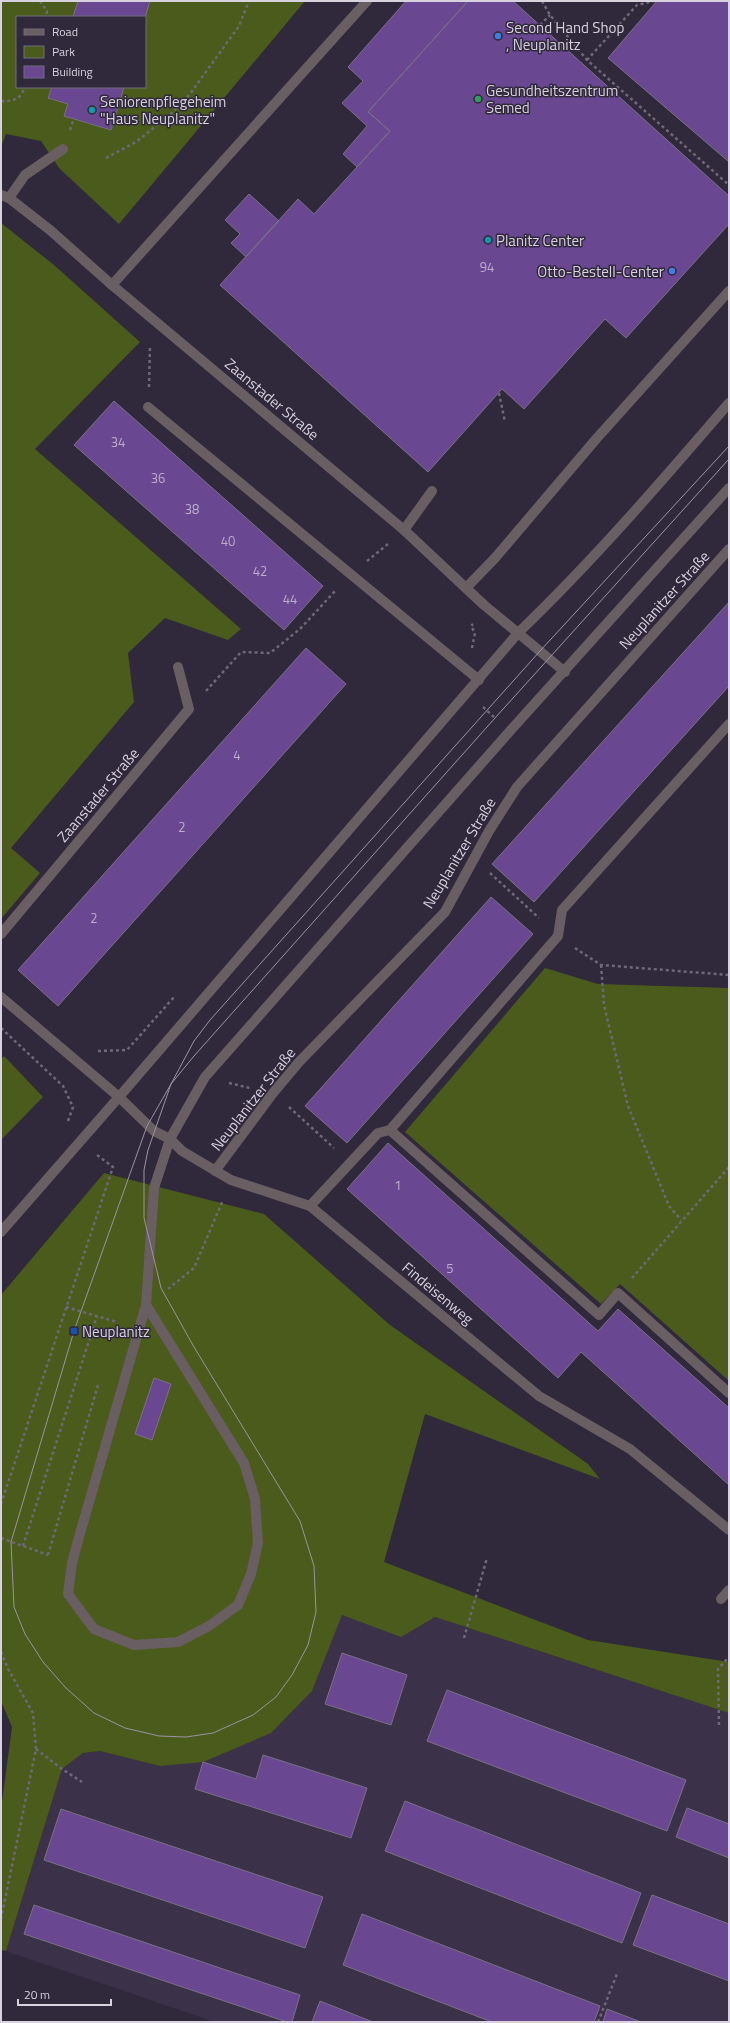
<svg xmlns="http://www.w3.org/2000/svg" width="730" height="2023" font-family="'Titillium Web',sans-serif">
  <style>
    .built { fill: #3b3149 }
    .green { fill: #4a5b1b }
    .building { fill: #694791; stroke: #797186 }
    .lines { fill: none; stroke-linecap: round; stroke-linejoin: round }
    .path { stroke: #6f6878; stroke-width: 2.5; stroke-dasharray: 3 3; stroke-linecap: butt }
    .service { stroke: #695e61; stroke-width: 10 }
    .minor { stroke: #695e61; stroke-width: 10 }
    .tertiary { stroke: #695e61; stroke-width: 10 }
    .tram { stroke: #9a94a2; stroke-width: 1 }
    .shop-dot { fill: #3f7fe0; stroke: #30283b; stroke-width: 1.5 }
    .leisure-dot { fill: #2e9e5b; stroke: #30283b; stroke-width: 1.5 }
    .culture-dot { fill: #0f9aa8; stroke: #30283b; stroke-width: 1.5 }
    .transit-dot { fill: #1a4fb4; stroke: #30283b; stroke-width: 1.5 }
    .labels { text-anchor: middle; dominant-baseline: central; stroke-width: 3; stroke-linejoin: round; paint-order: stroke }
    .number-label { font-size: 13px; fill: #bcafcb }
    .poi-label { font-size: 15px; fill: #d7d2de; stroke: #30283b; text-anchor: start }
    .street-label { font-size: 15px; fill: #d7d2de; stroke: #30283b }
  </style>
  <rect width="100%" height="100%" fill="#30283b"/>
  <path class="built" d="M 342,1614 L 401,1636 L 435,1617 L 729,1713 L 729,2022 L 215,2022 L 6,1951 L 62,1769 L 83,1753 L 100,1751 L 160,1766 L 312,1691 Z"/>
  <path class="green" d="M 1,1 L 78,1 L 73,17 L 17,17 L 17,87 L 52,87 L 48,98 L 68,104 L 65,116 L 111,130 L 124,87 L 145,87 L 145,18 L 150,1 L 305,1 L 119,224 L 59,168 L 41,141 L 6,134 L 1,147 Z
    M 1,223 L 54,265 L 140,342 L 35,449 L 241,629 L 228,640 L 165,618 L 128,653 L 134,702 L 11,848 L 40,873 L 1,919 Z
    M 545,968 L 598,984 L 729,988 L 729,1381 L 620,1284 L 601,1304 L 405,1132 Z
    M 4,1056 L 43,1097 L 1,1140 L 1,1059 Z
    M 104,1173 L 264,1214 L 390,1325 L 588,1464 L 600,1479 L 425,1414 L 384,1562 L 588,1640 L 729,1662 L 729,1713 L 435,1617 L 401,1637 L 342,1615 L 312,1691 L 271,1733 L 203,1762 L 160,1766 L 100,1751 L 83,1753 L 62,1769 L 6,1951 L 1,1950 L 1,1809 L 12,1727 L 1,1701 L 1,1295 Z"/>
  <path class="building" d="M 78,1 L 150,1 L 145,18 L 73,17 Z
    M 406,1 L 468,1 L 368,112 L 390,131 L 357,167 L 343,154 L 367,126 L 342,103 L 363,81 L 348,67 Z
    M 468,1 L 513,1 L 729,196 L 729,224 L 626,338 L 605,319 L 524,409 L 502,389 L 428,472 L 220,285 L 298,199 L 314,214 L 390,131 L 368,112 Z
    M 657,1 L 729,1 L 729,162 L 608,58 Z
    M 52,87 L 124,87 L 111,130 L 64,116 L 68,104 L 48,98 Z
    M 249,194 L 279,221 L 246,257 L 231,243 L 240,234 L 225,220 Z
    M 114,401 L 323,586 L 284,630 L 74,445 Z
    M 729,602 L 729,686 L 534,902 L 492,864 Z
    M 306,648 L 346,684 L 58,1006 L 18,970 Z
    M 491,897 L 533,934 L 347,1143 L 305,1106 Z
    M 388,1143 L 598,1331 L 618,1309 L 729,1408 L 729,1485 L 581,1352 L 558,1378 L 347,1189 Z
    M 154,1378 L 171,1384 L 152,1440 L 135,1434 Z
    M 342,1653 L 407,1675 L 391,1725 L 325,1704 Z
    M 447,1690 L 686,1780 L 667,1831 L 427,1741 Z
    M 263,1755 L 367,1788 L 351,1838 L 195,1789 L 203,1762 L 256,1779 Z
    M 405,1801 L 641,1893 L 622,1943 L 385,1851 Z
    M 687,1808 L 729,1824 L 729,1858 L 676,1837 Z
    M 61,1809 L 323,1897 L 305,1948 L 44,1860 Z
    M 652,1895 L 729,1924 L 729,1981 L 633,1945 Z
    M 34,1905 L 300,1995 L 292,2022 L 287,2022 L 24,1934 Z
    M 362,1914 L 600,2006 L 594,2022 L 492,2022 L 343,1965 Z
    M 320,2001 L 373,2022 L 312,2022 Z
    M 607,2009 L 641,2022 L 603,2022 Z"/>
  <g class="lines">
    <path class="path" d="M 40,1 L 47,11 L 46,17
      M 542,1 L 550,15 L 587,60 L 729,185
      M 540,25 L 550,15
      M 587,60 L 637,5 L 654,1
      M 1,101 C 14,101 20,100 25,87
      M 70,130 L 74,118
      M 106,158 L 136,142 L 171,114 L 190,94 L 239,26 L 249,1
      M 149,387 L 150,346
      M 499,393 L 505,422
      M 367,561 L 388,544
      M 472,648 L 475,633 L 471,626 L 473,624
      M 206,691 L 241,652 L 270,653 L 300,629 L 336,590
      M 483,707 L 494,717
      M 490,873 L 539,918
      M 575,948 L 601,965 L 729,975
      M 601,965 L 604,1005 L 628,1106 L 669,1206 L 681,1220
      M 1,1028 L 63,1086 L 73,1107 L 68,1121
      M 98,1051 L 127,1050 L 175,996
      M 229,1083 L 250,1088
      M 289,1107 L 334,1148
      M 632,1278 L 729,1167
      M 168,1289 L 194,1268 L 223,1200
      M 66,1307 L 117,1322
      M 1,1504 L 113,1167 L 97,1155
      M 1,1538 L 48,1555
      M 23,1546 L 97,1316
      M 48,1555 L 98,1385
      M 464,1638 L 487,1558
      M 1,1652 L 8,1669 L 33,1713 L 36,1749 L 1,1919
      M 719,1725 L 718,1669 L 729,1657
      M 36,1749 L 62,1769 L 82,1782
      M 598,2022 L 617,1974"/>
    <path class="service" d="M 9,198 L 25,175 L 63,149
      M 112,285 L 367,1
      M 148,407 L 479,680
      M 404,530 L 432,491
      M 466,588 L 495,558 L 597,438 L 729,291
      M 1,934 L 189,709 L 178,667
      M 390,1130 L 599,1315 L 618,1293 L 729,1393
      M 215,1171 L 273,1093 L 299,1062 L 445,912 L 489,831 L 517,787 L 729,549
      M 310,1206 L 378,1133 L 390,1130 L 558,936 L 562,910 L 729,724
      M 146,1305 L 244,1463 L 255,1499 L 258,1543 L 251,1574 L 238,1605 L 209,1626 L 178,1642 L 134,1645 L 94,1629 L 68,1594 L 72,1563 L 79,1537 L 146,1305 L 154,1188 L 170,1139
      M 721,1599 L 729,1590"/>
    <path class="minor" d="M 1,195 L 9,198 L 50,230 L 112,285 L 404,530 L 484,605 L 518,633
      M 1,997 L 119,1097 L 154,1131 L 170,1139 L 182,1151 L 231,1180 L 310,1206 L 539,1396 L 630,1449 L 729,1530
      M 1,1232 L 119,1097"/>
    <path class="tertiary" d="M 518,633 L 565,672
      M 119,1097 L 518,633 C 593,561 661,482 729,403
      M 170,1139 L 205,1077 L 510,731 L 729,488"/>
    <path class="tram" d="M 729,446 L 540,651 L 210,1020 L 194,1041 L 171,1084 L 148,1150 L 144,1170 L 144,1218 L 161,1288 L 194,1347 L 300,1521 L 314,1566 L 316,1612 L 308,1645 L 292,1675 L 276,1697 L 253,1715 L 213,1733 L 186,1737 L 159,1736 L 125,1728 L 94,1713 L 66,1688 L 43,1662 L 25,1634 L 14,1607 L 11,1542 L 74,1331 L 147,1126 L 171,1084 L 194,1056 L 495,718 L 729,459"/>
  </g>
  <g class="shop-dot">
    <circle cx="498" cy="36" r="4"/>
    <circle cx="672" cy="271" r="4"/>
  </g>
  <circle class="leisure-dot" cx="478" cy="99" r="4"/>
  <g class="culture-dot">
    <circle cx="92" cy="110" r="4"/>
    <circle cx="488" cy="240" r="4"/>
  </g>
  <rect class="transit-dot" x="70" y="1327" width="8" height="8" rx="2"/>
  <g class="labels">
    <g class="number-label">
      <text x="487" y="267">94</text>
      <text x="118" y="442">34</text>
      <text x="158" y="478">36</text>
      <text x="192" y="509">38</text>
      <text x="228" y="541">40</text>
      <text x="260" y="571">42</text>
      <text x="290" y="599">44</text>
      <text x="237" y="755">4</text>
      <text x="182" y="827">2</text>
      <text x="94" y="918">2</text>
      <text x="398" y="1185">1</text>
      <text x="450" y="1268">5</text>
    </g>
    <g class="poi-label">
      <text x="506" y="27">Second Hand Shop<tspan x="506" dy="17">, Neuplanitz</tspan></text>
      <text x="486" y="90">Gesundheitszentrum<tspan x="486" dy="17">Semed</tspan></text>
      <text x="100" y="101">Seniorenpflegeheim<tspan x="100" dy="17">"Haus Neuplanitz"</tspan></text>
      <text x="496" y="240">Planitz Center</text>
      <text x="664" y="271" text-anchor="end">Otto-Bestell-Center</text>
      <text x="82" y="1331">Neuplanitz</text>
    </g>
    <g class="street-label">
      <text transform="translate(272 399) rotate(40)">Zaanstader Straße</text>
      <text transform="translate(664 600) rotate(-48)">Neuplanitzer Straße</text>
      <text transform="translate(98 795) rotate(-50)">Zaanstader Straße</text>
      <text transform="translate(459 853) rotate(-59)">Neuplanitzer Straße</text>
      <text transform="translate(253 1099) rotate(-52)">Neuplanitzer Straße</text>
      <text transform="translate(438 1293) rotate(40)">Findeisenweg</text>
    </g>
  </g>
  <rect width="730" height="2023" fill="none" stroke="#d7d2de" stroke-width="4"/>
  <rect x="16" y="16" width="130" height="72" fill="#30283b" stroke="#736c7c"/>
  <rect x="24" y="29" width="20" height="6" fill="#695e61" stroke="#736c7c"/>
  <text x="52" y="36" font-size="12" fill="#d7d2de">Road</text>
  <rect x="24" y="46" width="20" height="12" fill="#4a5b1b" stroke="#736c7c"/>
  <text x="52" y="56" font-size="12" fill="#d7d2de">Park</text>
  <rect x="24" y="66" width="20" height="12" fill="#694791" stroke="#736c7c"/>
  <text x="52" y="76" font-size="12" fill="#d7d2de">Building</text>
  <path d="M18 1999v6h93v-6" fill="none" stroke="#d7d2de" stroke-width="2"/>
  <text x="24" y="1999" font-size="12" fill="#d7d2de" stroke="#30283b" stroke-width="3" paint-order="stroke">20 m</text>
</svg>
